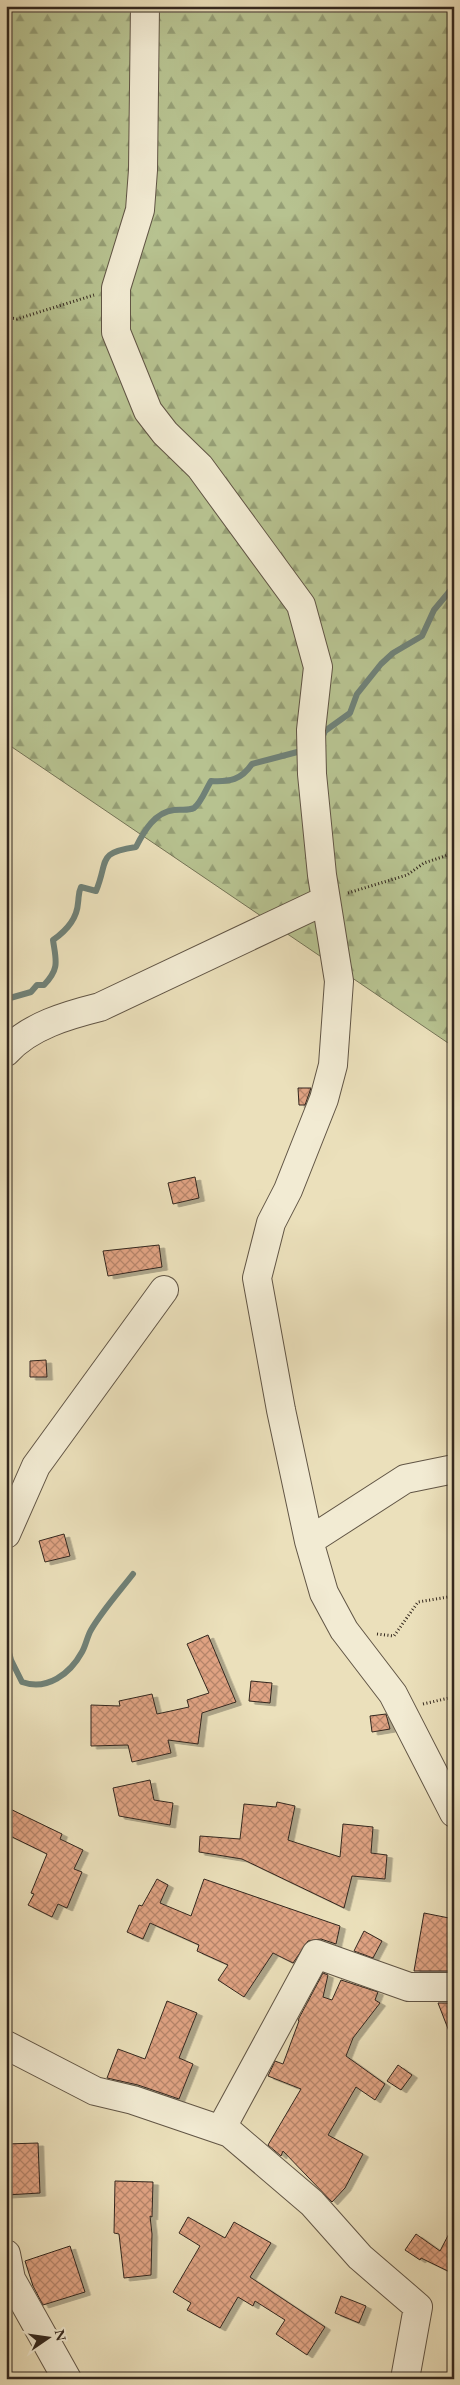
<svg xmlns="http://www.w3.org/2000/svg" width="460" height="2385" font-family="'EB Garamond',serif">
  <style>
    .forest { fill: url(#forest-firs); stroke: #757457 }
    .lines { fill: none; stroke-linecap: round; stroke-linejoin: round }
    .stream { stroke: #708177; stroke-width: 6 }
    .building { fill: url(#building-cross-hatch); stroke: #33271e; filter: url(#shadow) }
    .minor-casing { stroke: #615545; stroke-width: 30 }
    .path { stroke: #33271e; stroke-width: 3; stroke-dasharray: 1 2.5; stroke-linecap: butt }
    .minor { stroke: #f2ebd3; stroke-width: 28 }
  </style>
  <defs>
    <pattern id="forest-firs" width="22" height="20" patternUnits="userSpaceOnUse" patternTransform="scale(1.25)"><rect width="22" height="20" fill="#b7c290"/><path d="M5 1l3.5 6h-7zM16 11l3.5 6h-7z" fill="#959e75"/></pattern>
    <pattern id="building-cross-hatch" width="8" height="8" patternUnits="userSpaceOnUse" patternTransform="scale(1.25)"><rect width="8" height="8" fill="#e0a383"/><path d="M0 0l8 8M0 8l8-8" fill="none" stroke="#b6856b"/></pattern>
    <filter id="shadow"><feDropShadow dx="5.5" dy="3" stdDeviation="0" flood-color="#0004"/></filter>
  </defs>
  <rect width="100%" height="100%" fill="#ebe0bb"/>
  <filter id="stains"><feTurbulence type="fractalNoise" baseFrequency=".004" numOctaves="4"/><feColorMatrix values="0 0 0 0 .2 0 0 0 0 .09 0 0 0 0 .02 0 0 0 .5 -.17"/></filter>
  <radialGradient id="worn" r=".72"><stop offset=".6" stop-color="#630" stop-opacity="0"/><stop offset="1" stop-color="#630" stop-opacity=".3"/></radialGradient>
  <path class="forest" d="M 6,6 L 454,6 L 454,1047 L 6,743 Z"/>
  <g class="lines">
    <path class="stream" d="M 322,738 L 325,731 L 350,713 L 357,694 L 381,664 L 393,653 L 422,636 L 434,610 L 454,586
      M 6,1004 L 10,998 L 31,992 L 37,985 L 44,985 C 60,968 56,961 53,940 C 66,931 77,919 78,903 C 79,897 78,893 81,887 L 96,891 C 109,860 96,853 136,847 C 144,831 155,812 174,810 C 181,809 188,811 194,808 C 201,803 206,789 211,781 C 230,782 241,780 252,764 L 305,750
      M 6,1641 L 11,1660 L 22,1682 C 47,1691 70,1674 82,1652 C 86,1645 87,1637 91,1630 C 102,1611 119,1592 133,1574"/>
  </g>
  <path class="building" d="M 298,1088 L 311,1088 L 305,1105 L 299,1105 Z
    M 195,1177 L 199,1198 L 173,1204 L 168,1183 Z
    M 159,1245 L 162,1267 L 108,1276 L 103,1251 Z
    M 46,1360 L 47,1377 L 30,1377 L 30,1361 Z
    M 64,1534 L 70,1556 L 45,1562 L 39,1541 Z
    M 208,1635 L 236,1702 L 202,1713 L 198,1744 L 168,1740 L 171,1753 L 132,1762 L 128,1745 L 91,1746 L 91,1705 L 120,1706 L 119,1701 L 152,1694 L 157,1714 L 189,1707 L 187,1700 L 209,1693 L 187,1644 Z
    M 251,1681 L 272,1683 L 270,1703 L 249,1701 Z
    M 386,1714 L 390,1729 L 372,1732 L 370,1716 Z
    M 150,1780 L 154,1800 L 173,1803 L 170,1825 L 119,1816 L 113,1788 Z
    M 277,1802 L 295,1806 L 288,1840 L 340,1857 L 343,1824 L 373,1827 L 371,1853 L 387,1855 L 385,1879 L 352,1876 L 344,1908 L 242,1859 L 199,1852 L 200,1836 L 240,1839 L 244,1804 L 276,1807 Z
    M 6,1807 L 62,1834 L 60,1839 L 83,1850 L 74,1869 L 82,1872 L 67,1908 L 58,1904 L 52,1917 L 28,1905 L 34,1894 L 31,1893 L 47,1854 L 6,1834 Z
    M 157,1879 L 168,1885 L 160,1903 L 191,1916 L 204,1879 L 340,1926 L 336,1944 L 321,1939 L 308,1941 L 293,1963 L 273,1953 L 244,1997 L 218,1980 L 228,1965 L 197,1951 L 199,1945 L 150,1923 L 143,1939 L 127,1932 L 139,1905 L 142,1906 Z
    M 424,1913 L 454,1919 L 454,1971 L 414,1971 Z
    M 364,1931 L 382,1941 L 373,1958 L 354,1951 Z
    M 323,1973 L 328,1975 L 323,1997 L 332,2000 L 341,1980 L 378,1992 L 375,2000 L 380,2003 L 353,2038 L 346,2056 L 385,2084 L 375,2100 L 356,2087 L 328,2135 L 363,2154 L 345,2188 L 332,2202 L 283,2151 L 281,2156 L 268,2145 L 301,2089 L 268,2076 L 275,2061 L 283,2064 L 299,2021 L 298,2020 Z
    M 167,2001 L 197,2013 L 179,2058 L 193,2064 L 179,2099 L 138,2085 L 107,2078 L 118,2049 L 145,2059 Z
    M 438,2003 L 454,2003 L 454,2039 L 452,2039 Z
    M 398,2065 L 412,2075 L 401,2090 L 387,2081 Z
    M 38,2143 L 40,2193 L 6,2195 L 6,2144 Z
    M 115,2181 L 153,2182 L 152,2217 L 150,2216 L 152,2234 L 151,2275 L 124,2278 L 119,2234 L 114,2233 Z
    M 188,2217 L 225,2238 L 234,2222 L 271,2243 L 250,2277 L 325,2327 L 307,2355 L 276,2334 L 285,2320 L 255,2301 L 253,2306 L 238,2297 L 220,2328 L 187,2310 L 191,2303 L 173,2292 L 200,2246 L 179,2233 Z
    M 454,2224 L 454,2274 L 421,2258 L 420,2260 L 405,2250 L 416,2234 L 440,2251 Z
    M 70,2246 L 85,2292 L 43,2305 L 33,2286 L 25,2261 Z
    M 341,2296 L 366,2306 L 359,2323 L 335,2313 Z"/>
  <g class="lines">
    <g class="minor-casing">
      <path id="minor" d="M 145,6 L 143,170 L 140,210 L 116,288 L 116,332 L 148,411 L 165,433 L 200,467 L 301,605 L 318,667 L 311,730 L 312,774 L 322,875 L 339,981 L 333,1065 L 324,1099 L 288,1190 L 271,1223 L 257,1278 L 281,1410 L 309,1541 L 405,1479 L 454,1469
        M 6,1052 C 29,1026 68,1015 100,1007 L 326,900
        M 6,1534 L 36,1466 L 164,1290
        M 309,1541 L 324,1593 L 344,1630 L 393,1694 L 454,1813
        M 6,2045 L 95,2091 L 133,2100 L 230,2133 L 312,2203 L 360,2257 L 418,2307 L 405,2379
        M 221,2129 L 316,1954 L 409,1987 L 454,1987
        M 6,2254 L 11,2279 L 67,2379"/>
    </g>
    <path class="path" d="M 6,317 L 17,319 L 94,295
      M 348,893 L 407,875 L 424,863 L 454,853
      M 377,1634 L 394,1636 L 418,1602 L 454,1596
      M 423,1704 L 449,1698 L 454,1701"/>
    <use href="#minor" class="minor"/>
  </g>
  <rect width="460" height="2385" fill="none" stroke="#ebe0bb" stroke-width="25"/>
  <rect x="8" y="8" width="445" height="2370" fill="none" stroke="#33271e" stroke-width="2.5"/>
  <rect x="12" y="12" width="435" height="2360" fill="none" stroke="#33271e"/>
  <g transform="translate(48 2338) rotate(77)" stroke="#f2ebd3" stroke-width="4" paint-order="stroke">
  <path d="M0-4L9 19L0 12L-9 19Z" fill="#33271e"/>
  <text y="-8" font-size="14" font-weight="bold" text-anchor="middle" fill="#33271e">N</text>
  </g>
  <rect width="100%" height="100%" filter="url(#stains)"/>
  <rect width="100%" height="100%" fill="url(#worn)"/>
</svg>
